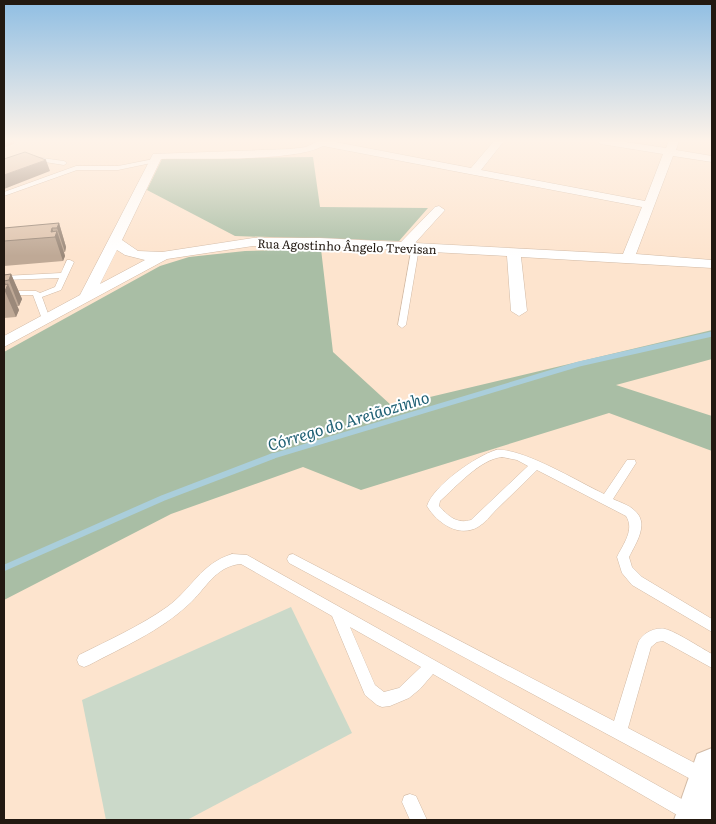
<svg xmlns="http://www.w3.org/2000/svg" width="716" height="824" font-family="Literata,serif">
  <style>
    .green { fill: #cbd9c9 }
    .forest { fill: #a9bea5 }
    .lines { fill: none; stroke-linecap: round; stroke-linejoin: round }
    .stream-far1 { stroke: #aacedb; stroke-width: 5 }
    .stream { stroke: #aacedb; stroke-width: 6 }
    .lane-casing { stroke: #d2baa5; stroke-width: 1 }
    .street-casing { stroke: #d2baa5; stroke-width: 1 }
    .secondary-casing { stroke: #d2baa5; stroke-width: 2 }
    .highway-casing { stroke: #fff; stroke-width: 1 }
    .lane { fill: #fff; fill-rule: evenodd }
    .street { fill: #fff; fill-rule: evenodd }
    .secondary { fill: #fff; fill-rule: evenodd }
    .highway { fill: #fcb7a4; fill-rule: evenodd }
    .wall { fill: #bfa996 }
    .shaded-wall { fill: #9b897a }
    .building { fill: #dec4ae; stroke: #9b897a }
    .labels { text-anchor: middle; dominant-baseline: central; stroke-width: 4; stroke-linejoin: round; paint-order: stroke }
    .far-street-label { font-size: 12px; fill: #221911; stroke: #fff }
    .water-label { font-size: 16px; font-style: italic; fill: #1e5f73; stroke: #fff }
  </style>
  <rect width="100%" height="100%" fill="#fde4ce"/>
  <path class="green" d="M 291,607 L 352,733 L 187,820 L 106,820 L 82,700 Z"/>
  <path class="forest" d="M 313,157 L 320,207 L 428,208 L 399,241 L 235,236 L 147,190 L 162,159 Z
    M 321,249 L 333,352 L 392,406 L 712,330 L 712,359 L 616,385 L 712,416 L 712,451 L 609,413 L 361,490 L 303,467 L 171,514 L 4,600 L 4,352 L 160,266 L 189,257 L 245,251 Z"/>
  <g class="lines">
    <path class="stream-far1" d="M 270,457 L 579,364 L 712,334"/>
    <path class="stream" d="M 4,568 L 163,498 L 273,456"/>
    <g class="lane-casing">
      <path id="lane" d="M 34,157 L 64,161 L 67,163 L 64,165 L 32,160 L 31,159 Z
        M 154,159 L 157,161 L 156,162 L 118,170 L 77,170 L 4,196 L 4,192 L 76,166 L 118,166 Z
        M 412,246 L 419,248 L 406,325 L 402,328 L 398,325 Z
        M 67,260 L 70,260 L 74,262 L 61,290 L 42,297 L 50,319 L 49,321 L 43,321 L 42,319 L 33,295 L 4,295 L 4,291 L 36,291 L 40,293 L 55,287 L 59,278 L 4,280 L 4,276 L 61,273 Z
        M 496,450 C 521,447 579,482 604,494 L 627,460 L 635,460 L 636,463 L 613,499 C 619,502 629,505 634,510 C 650,523 636,543 629,557 L 632,567 L 642,577 L 712,619 L 712,632 L 632,585 L 622,573 L 617,557 C 623,544 635,530 626,516 L 537,470 C 523,484 509,497 495,511 C 490,516 485,523 478,527 C 459,538 437,523 427,506 C 433,486 476,456 496,450 ZM 502,457 L 517,460 L 528,466 L 471,520 C 458,524 449,517 441,508 L 439,506 L 440,501 C 456,487 480,459 502,457 Z
        M 232,554 L 247,555 L 696,807 L 698,813 L 696,819 L 693,820 L 684,819 L 433,674 L 420,689 L 409,698 L 390,706 L 382,707 L 377,705 L 365,695 L 332,616 L 241,564 C 215,566 206,589 188,605 C 160,631 123,647 89,665 L 84,667 L 79,665 L 77,660 L 79,655 C 109,640 140,626 167,607 C 193,588 200,564 232,554 ZM 350,627 L 421,667 L 399,688 L 384,692 L 375,685 Z
        M 293,554 L 614,721 L 638,643 C 642,633 655,627 665,629 C 675,631 701,648 712,654 L 712,668 L 663,641 L 657,642 L 651,647 L 628,728 L 710,771 L 712,777 L 710,783 L 704,785 L 698,783 L 289,563 L 287,559 L 289,555 Z
        M 410,794 L 416,796 L 427,820 L 410,820 L 402,802 L 404,796 Z"/>
    </g>
    <g class="street-casing">
      <path id="street" d="M 318,141 L 330,141 L 471,168 L 494,141 L 504,141 L 481,170 L 645,201 L 663,154 L 601,144 L 596,141 L 619,141 L 666,148 L 669,141 L 679,141 L 676,150 L 712,156 L 712,162 L 673,156 L 636,254 L 712,260 L 712,268 L 521,257 L 527,311 L 519,316 L 511,311 L 507,256 L 320,246 L 253,246 L 167,259 L 4,347 L 4,336 L 80,295 L 153,154 L 290,149 L 306,147 ZM 323,146 L 642,207 L 623,254 L 415,243 L 445,210 L 439,206 L 435,207 L 401,242 L 320,238 L 253,238 L 162,252 L 138,251 L 122,240 L 161,159 C 198,158 295,162 323,146 ZM 117,250 L 125,255 L 145,260 L 100,284 Z"/>
    </g>
    <g class="secondary-casing">
      <path id="secondary" d="M 712,748 L 712,820 L 674,820 L 697,754 Z"/>
    </g>
    <g class="highway-casing">
      <path id="highway" d="M 4,141 L 16,141 L 14,144 L 4,148 Z"/>
    </g>
    <use href="#lane" class="lane"/>
    <use href="#street" class="street"/>
    <use href="#secondary" class="secondary"/>
    <use href="#highway" class="highway"/>
  </g>
  <path class="wall" d="M 59,223 L 66,247 L 65,252 L 64,252 L 65,256 L 63,261 L 4,266 L 4,241 Z
    M 11,274 L 22,299 L 19,306 L 17,306 L 19,310 L 16,317 L 4,318 L 4,275 Z"/>
  <path class="shaded-wall" d="M 46,160 L 50,171 L 4,189 L 4,175 Z
    M 59,223 L 66,247 L 65,252 L 57,228 Z
    M 52,228 L 55,236 L 57,231 L 65,256 L 63,261 L 55,237 L 51,232 Z
    M 11,274 L 22,299 L 19,306 L 9,280 Z
    M 4,280 L 7,287 L 8,284 L 19,310 L 16,317 L 4,289 Z"/>
  <path class="building" d="M 25,152 L 46,160 L 4,175 L 4,159 Z
    M 59,223 L 57,228 L 52,228 L 51,232 L 57,231 L 55,237 L 4,241 L 4,228 Z
    M 11,274 L 9,280 L 4,281 L 4,275 Z
    M 8,284 L 5,291 L 4,291 L 4,285 Z"/>
  <linearGradient id="sky" x2="0" y2="1"><stop stop-color="#8fbee3"/><stop offset="0.55" stop-color="#fef3e9"/><stop offset="1" stop-color="#fef3e9" stop-opacity="0"/></linearGradient>
  <rect width="716" height="256" fill="url(#sky)"/>
  <g class="labels">
    <g class="far-street-label">
      <text transform="translate(347 246) rotate(2)">Rua Agostinho Ângelo Trevisan</text>
    </g>
    <g class="water-label">
      <text transform="translate(348 420) rotate(-17)">Córrego do Areiãozinho</text>
    </g>
  </g>
  <rect width="716" height="824" fill="none" stroke="#221911" stroke-width="10"/>
</svg>
